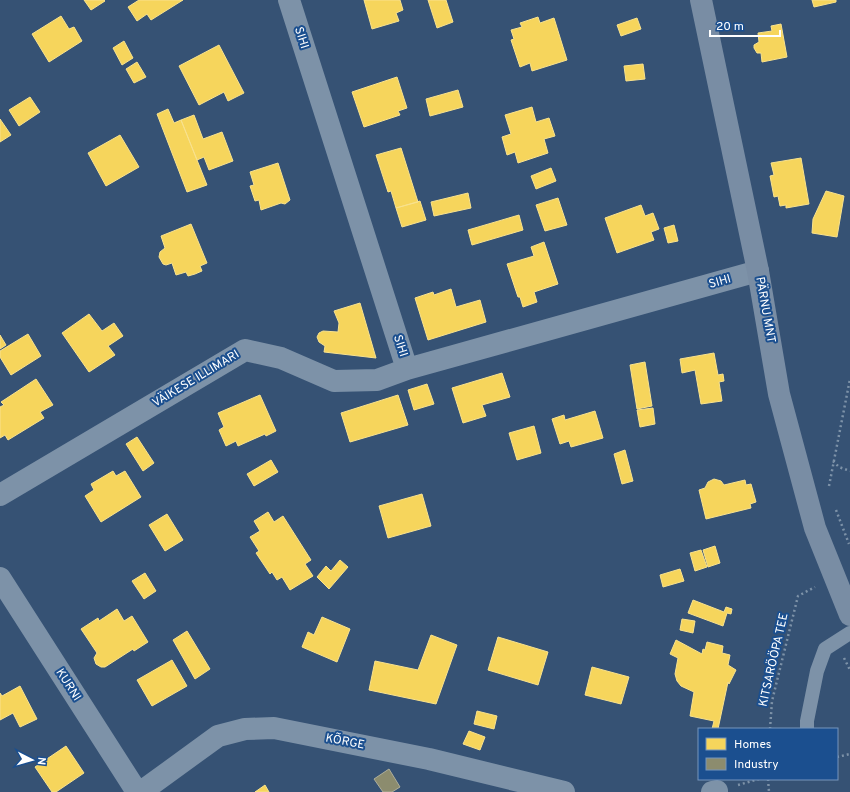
<svg xmlns="http://www.w3.org/2000/svg" width="850" height="792" font-family="Overpass,sans-serif">
  <style>
    .homes { fill: #f6d55c; stroke: #f9e28d }
    .industry { fill: #8c8c6e; stroke: #aeae9a }
    .lines { fill: none; stroke-linecap: round; stroke-linejoin: round }
    .path { stroke: #7d92a8; stroke-width: 2.5; stroke-dasharray: 2 3; stroke-linecap: butt }
    .lane { stroke: #7d92a8; stroke-width: 14 }
    .street { stroke: #7d92a8; stroke-width: 22 }
    .secondary { stroke: #798da4; stroke-width: 22 }
    .labels { text-anchor: middle; dominant-baseline: central; stroke-width: 4; stroke-linejoin: round; paint-order: stroke }
    .street-label { font-size: 12px; fill: #fff; stroke: #1b4f8f }
  </style>
  <rect width="100%" height="100%" fill="#365274"/>
  <path class="homes" d="M 84,0 L 104,0 L 105,1 L 91,10 Z
    M 139,0 L 183,0 L 151,20 L 147,14 L 137,21 L 128,7 Z
    M 364,0 L 400,0 L 403,10 L 396,13 L 399,21 L 372,29 Z
    M 428,0 L 446,0 L 453,22 L 437,28 Z
    M 812,0 L 836,0 L 836,2 L 814,7 Z
    M 61,16 L 69,29 L 74,27 L 82,41 L 49,62 L 32,34 Z
    M 538,17 L 540,23 L 554,18 L 567,60 L 532,71 L 530,63 L 520,67 L 511,40 L 514,39 L 511,30 L 522,27 L 520,23 Z
    M 637,18 L 641,29 L 621,36 L 617,25 Z
    M 781,24 L 787,57 L 762,62 L 761,53 L 757,53 L 754,48 L 754,45 L 759,42 L 758,33 L 772,31 L 771,26 Z
    M 124,41 L 133,58 L 122,65 L 113,48 Z
    M 219,45 L 244,93 L 228,101 L 224,92 L 199,105 L 179,66 Z
    M 137,62 L 146,77 L 134,83 L 126,69 Z
    M 643,64 L 645,79 L 626,81 L 624,66 Z
    M 397,77 L 407,108 L 398,111 L 400,115 L 364,127 L 352,92 Z
    M 458,90 L 463,107 L 430,116 L 426,99 Z
    M 30,97 L 40,112 L 19,126 L 9,110 Z
    M 532,107 L 536,122 L 549,118 L 555,136 L 544,139 L 548,153 L 518,163 L 515,152 L 507,155 L 502,137 L 511,134 L 505,115 Z
    M 168,109 L 174,123 L 181,120 L 207,185 L 187,192 L 157,114 Z
    M 194,115 L 203,139 L 222,132 L 233,161 L 209,170 L 204,157 L 197,160 L 181,120 Z
    M 0,119 L 11,135 L 0,142 Z
    M 120,135 L 139,167 L 106,186 L 88,153 Z
    M 401,148 L 418,202 L 396,208 L 391,191 L 388,192 L 376,155 Z
    M 801,158 L 809,204 L 786,208 L 786,205 L 780,206 L 778,196 L 774,197 L 770,176 L 774,175 L 771,163 Z
    M 278,163 L 290,200 L 285,204 L 281,203 L 261,210 L 259,200 L 255,201 L 250,186 L 254,185 L 250,172 Z
    M 551,168 L 556,181 L 536,189 L 531,176 Z
    M 826,191 L 844,196 L 837,237 L 812,233 L 813,219 Z
    M 468,193 L 471,208 L 434,216 L 431,202 Z
    M 558,198 L 567,225 L 545,231 L 536,205 Z
    M 420,201 L 426,220 L 402,227 L 396,208 Z
    M 641,205 L 645,216 L 653,213 L 659,229 L 651,232 L 654,240 L 617,253 L 605,218 Z
    M 519,215 L 523,230 L 472,245 L 468,230 Z
    M 191,224 L 207,263 L 200,266 L 202,271 L 195,274 L 188,276 L 186,272 L 176,275 L 172,263 L 166,265 L 163,264 L 159,257 L 160,252 L 165,248 L 161,236 Z
    M 674,225 L 678,241 L 668,243 L 664,228 Z
    M 544,242 L 558,284 L 534,292 L 537,302 L 523,307 L 520,297 L 518,297 L 507,264 L 534,256 L 531,247 Z
    M 451,289 L 456,307 L 480,300 L 486,322 L 428,340 L 415,298 L 433,292 L 434,295 Z
    M 360,303 L 376,358 L 324,352 L 325,346 L 319,342 L 317,337 L 319,333 L 323,331 L 338,332 L 339,323 L 334,311 Z
    M 89,314 L 102,331 L 114,323 L 123,336 L 108,346 L 115,355 L 89,372 L 62,333 Z
    M 28,334 L 41,356 L 11,375 L 0,357 L 0,351 Z
    M 0,335 L 6,345 L 0,349 Z
    M 714,353 L 718,375 L 723,374 L 724,381 L 719,382 L 722,401 L 701,404 L 695,370 L 682,373 L 680,359 Z
    M 645,362 L 652,406 L 637,409 L 630,365 Z
    M 502,373 L 510,397 L 482,405 L 486,416 L 463,423 L 452,388 Z
    M 36,379 L 53,405 L 40,412 L 44,418 L 8,440 L 5,435 L 0,438 L 0,407 L 4,405 L 1,402 Z
    M 427,384 L 434,404 L 414,410 L 408,390 Z
    M 260,395 L 276,431 L 266,436 L 265,434 L 238,446 L 236,441 L 226,446 L 219,430 L 224,427 L 218,413 Z
    M 398,395 L 408,425 L 350,442 L 341,413 Z
    M 653,408 L 655,424 L 640,427 L 637,410 Z
    M 595,411 L 603,438 L 571,447 L 569,441 L 560,444 L 552,419 L 564,415 L 565,420 Z
    M 534,426 L 541,453 L 517,460 L 509,433 Z
    M 137,437 L 154,463 L 143,471 L 126,444 Z
    M 625,450 L 633,481 L 622,484 L 614,454 Z
    M 271,460 L 278,472 L 254,486 L 247,474 Z
    M 113,471 L 116,476 L 125,471 L 141,497 L 101,522 L 85,496 L 94,490 L 91,484 Z
    M 714,479 L 721,481 L 724,485 L 745,480 L 746,485 L 751,484 L 756,502 L 750,504 L 751,508 L 706,519 L 699,490 L 705,488 L 708,482 Z
    M 422,494 L 431,526 L 388,538 L 379,506 Z
    M 268,512 L 274,522 L 283,516 L 311,560 L 305,564 L 313,576 L 290,590 L 282,577 L 277,580 L 272,572 L 270,574 L 256,553 L 259,551 L 250,537 L 260,531 L 254,521 Z
    M 167,514 L 183,540 L 165,551 L 149,525 Z
    M 715,546 L 720,563 L 708,567 L 703,550 Z
    M 701,550 L 707,567 L 695,571 L 690,553 Z
    M 340,560 L 348,567 L 329,589 L 317,577 L 326,566 L 331,571 Z
    M 680,569 L 684,581 L 663,587 L 660,575 Z
    M 145,573 L 156,591 L 144,599 L 132,581 Z
    M 693,600 L 724,612 L 726,607 L 732,609 L 731,614 L 727,613 L 723,626 L 688,613 Z
    M 117,609 L 124,621 L 132,616 L 148,642 L 134,651 L 133,649 L 105,667 L 101,667 L 96,664 L 94,658 L 97,653 L 81,629 L 98,618 L 99,621 Z
    M 322,617 L 350,629 L 337,662 L 302,647 L 308,632 L 314,635 Z
    M 682,619 L 695,621 L 693,633 L 680,630 Z
    M 187,631 L 210,669 L 195,679 L 173,640 Z
    M 431,635 L 457,645 L 436,704 L 369,690 L 375,661 L 418,670 Z
    M 498,637 L 548,652 L 538,685 L 488,670 Z
    M 676,640 L 702,654 L 703,649 L 705,650 L 707,642 L 723,646 L 722,653 L 730,655 L 728,665 L 736,670 L 729,684 L 728,682 L 718,729 L 712,729 L 714,721 L 690,716 L 694,692 L 681,686 L 677,681 L 675,674 L 678,658 L 670,654 Z
    M 172,660 L 187,686 L 152,706 L 137,680 Z
    M 592,667 L 629,677 L 621,704 L 585,695 Z
    M 20,686 L 37,719 L 20,727 L 13,713 L 0,720 L 0,693 L 2,696 Z
    M 477,711 L 497,716 L 494,729 L 474,724 Z
    M 469,731 L 485,737 L 480,750 L 463,744 Z
    M 66,746 L 84,773 L 56,792 L 52,792 L 35,767 Z
    M 265,785 L 269,792 L 255,792 Z"/>
  <path class="industry" d="M 389,769 L 400,787 L 392,792 L 383,792 L 374,779 Z"/>
  <g class="lines">
    <path class="path" d="M 833,461 L 839,467 L 850,471
      M 829,486 L 850,379
      M 836,510 L 849,544
      M 844,658 L 850,670
      M 770,729 L 772,701 L 798,596 L 815,587
      M 837,757 L 850,754
      M 768,779 L 769,792
      M 738,785 L 759,779"/>
    <path class="lane" d="M 807,729 L 807,721 L 817,671 L 825,649 L 850,633"/>
    <path class="street" d="M 289,0 L 407,369
      M 0,495 L 245,350 L 281,358 L 334,381 L 377,380 L 407,369 L 758,271
      M 0,578 L 137,792
      M 141,792 L 218,736 L 245,729 L 274,728 L 429,759 L 564,792
      M 712,792 L 717,791"/>
    <path class="secondary" d="M 701,0 L 758,271 L 779,394 L 815,528 L 850,615"/>
  </g>
  <g class="labels">
    <g class="street-label">
      <text transform="translate(301 38) rotate(72)">SIHI</text>
      <text transform="translate(720 282) rotate(-16)">SIHI</text>
      <text transform="translate(765 310) rotate(80)">PÄRNU MNT</text>
      <text transform="translate(400 346) rotate(72)">SIHI</text>
      <text transform="translate(196 379) rotate(-31)">VÄIKESE ILLIMARI</text>
      <text transform="translate(774 660) rotate(-77)">KITSARÖÖPA TEE</text>
      <text transform="translate(68 685) rotate(57)">KURNI</text>
      <text transform="translate(345 742) rotate(11)">KÕRGE</text>
    </g>
  </g>
  <rect x="698" y="728" width="140" height="52" fill="#1b4f8f" stroke="#7695bc"/>
  <rect x="706" y="738" width="20" height="12" fill="#f6d55c" stroke="#7695bc"/>
  <text x="734" y="748" font-size="12" fill="#ffffff">Homes</text>
  <rect x="706" y="758" width="20" height="12" fill="#8c8c6e" stroke="#7695bc"/>
  <text x="734" y="768" font-size="12" fill="#ffffff">Industry</text>
  <g transform="translate(32 760) rotate(96)" stroke="#1b4f8f" stroke-width="3" paint-order="stroke">
  <path d="M0-3L7 15L0 10L-7 15Z" fill="#ffffff"/>
  <text y="-6" font-size="11" font-weight="bold" text-anchor="middle" fill="#ffffff">N</text>
  </g>
  <path d="M710 30v6h70v-6" fill="none" stroke="#ffffff" stroke-width="2"/>
  <text x="716" y="30" font-size="12" fill="#ffffff" stroke="#1b4f8f" stroke-width="3" paint-order="stroke">20 m</text>
</svg>
